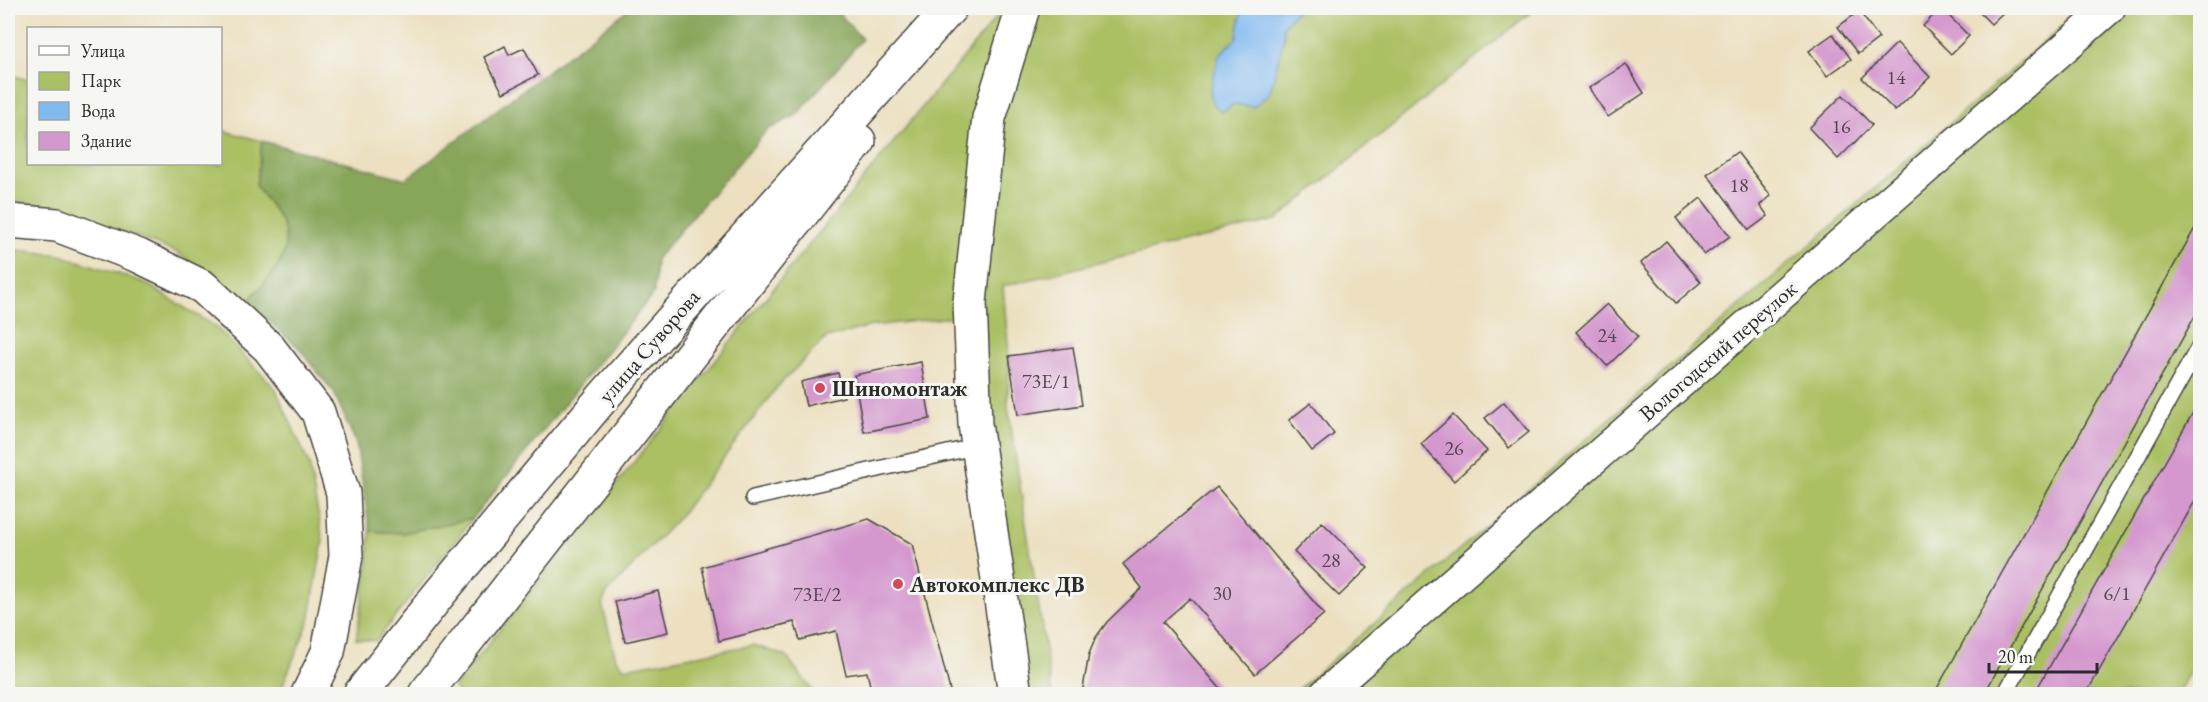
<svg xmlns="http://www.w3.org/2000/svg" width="2208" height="702" font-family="'EB Garamond',serif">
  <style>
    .green { fill: #abc064; stroke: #6b7648; stroke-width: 1.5 }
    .forest { fill: #88a65a; stroke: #5a6842; stroke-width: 1.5 }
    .water { fill: #81b9f1; stroke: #56728e; stroke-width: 1.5 }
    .building { fill: #d497ce }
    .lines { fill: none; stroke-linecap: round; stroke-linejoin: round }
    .service-casing { stroke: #484641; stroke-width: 18 }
    .minor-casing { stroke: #484641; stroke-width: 33 }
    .tertiary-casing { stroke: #484641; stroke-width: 36 }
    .secondary-casing { stroke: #484641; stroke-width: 36 }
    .service { stroke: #fff; stroke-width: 15 }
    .minor { stroke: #fff; stroke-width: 30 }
    .tertiary { stroke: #fff; stroke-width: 33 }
    .secondary { stroke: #fff; stroke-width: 33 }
    .poi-dot { fill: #d1495b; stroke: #f6f6f2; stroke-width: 2 }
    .labels { text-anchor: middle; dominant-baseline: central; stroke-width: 6; stroke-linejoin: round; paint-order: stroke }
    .number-label { font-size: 20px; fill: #554654 }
    .street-label { font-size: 22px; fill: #2b2b2b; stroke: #f6f6f2 }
    .poi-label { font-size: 22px; font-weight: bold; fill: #2b2b2b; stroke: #f6f6f2; text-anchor: start }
  </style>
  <rect width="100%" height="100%" fill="#f6f6f2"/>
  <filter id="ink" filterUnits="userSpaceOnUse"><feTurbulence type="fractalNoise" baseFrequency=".0167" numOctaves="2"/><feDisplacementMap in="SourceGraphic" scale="12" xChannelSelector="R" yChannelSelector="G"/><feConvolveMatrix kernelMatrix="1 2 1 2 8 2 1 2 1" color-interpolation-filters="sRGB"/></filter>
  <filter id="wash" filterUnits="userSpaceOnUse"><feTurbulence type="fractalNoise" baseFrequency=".008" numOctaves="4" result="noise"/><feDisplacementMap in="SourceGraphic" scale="24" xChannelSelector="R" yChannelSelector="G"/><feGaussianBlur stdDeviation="1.35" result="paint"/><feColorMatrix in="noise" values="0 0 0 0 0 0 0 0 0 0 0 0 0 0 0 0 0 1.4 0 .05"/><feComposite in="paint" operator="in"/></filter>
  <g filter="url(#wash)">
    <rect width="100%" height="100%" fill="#ece0c0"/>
    <path class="green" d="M 1004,8 L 1242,8 L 1237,38 L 1219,55 L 1234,104 L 1254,107 L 1284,37 L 1283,26 L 1299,8 L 1536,8 L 1276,220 L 1003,286 L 1009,356 L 1008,407 L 1052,694 L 1015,694 L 970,315 L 872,326 L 826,338 L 778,386 L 679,517 L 607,593 L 602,604 L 616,659 L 625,668 L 753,645 L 786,656 L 815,694 L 459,694 L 454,687 L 771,291 Z
      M 2083,8 L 2200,8 L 2200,654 L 2177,694 L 1293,694 Z
      M 8,74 L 28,80 L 28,164 L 220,164 L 221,130 L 262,141 L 256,186 C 263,197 275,209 281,221 C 297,255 269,278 247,302 L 217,279 L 176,252 L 58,207 L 8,201 Z
      M 8,249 L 60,255 L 143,282 L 216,327 L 275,388 L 309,464 L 323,541 L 309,621 L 279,694 L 8,694 Z
      M 473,518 L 376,641 L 356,639 L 368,564 L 370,531 L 403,533 Z"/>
    <path class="forest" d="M 630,8 L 834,8 L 862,39 L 797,115 L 767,130 L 656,259 L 654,293 L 473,518 L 403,533 L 370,531 L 356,443 L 334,393 L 298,347 L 247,302 C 268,278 297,256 281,221 C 275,209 263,197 256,186 L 262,141 L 406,179 Z"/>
    <path class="water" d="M 1242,8 L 1299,8 L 1283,26 L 1284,37 L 1270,92 L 1254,107 L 1234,104 L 1221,112 L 1213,104 L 1210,91 L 1219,55 L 1237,38 Z"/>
    <g id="blocks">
      <path class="building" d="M 1941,8 L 1969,36 L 1951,54 L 1923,26 Z
        M 1975,8 L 2008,8 L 1991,24 Z
        M 1859,11 L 1879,38 L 1858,54 L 1838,27 Z
        M 1833,34 L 1851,59 L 1827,76 L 1809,51 Z
        M 1897,43 L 1930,77 L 1895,111 L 1862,78 Z
        M 505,46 L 509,55 L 524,48 L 538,75 L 503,93 L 484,57 Z
        M 1626,64 L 1644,93 L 1608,117 L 1589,88 Z
        M 1843,95 L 1872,125 L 1838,159 L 1809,128 Z
        M 1737,152 L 1771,196 L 1760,205 L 1768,216 L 1749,230 L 1707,174 Z
        M 1701,198 L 1730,236 L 1704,255 L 1676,218 Z
        M 2200,219 L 2200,307 L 1984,694 L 1934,694 Z
        M 1666,241 L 1701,282 L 1676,303 L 1641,263 Z
        M 1607,304 L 1638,337 L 1607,366 L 1576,332 Z
        M 1073,347 L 1082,405 L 1018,415 L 1009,356 Z
        M 921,362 L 930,419 L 864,432 L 854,375 Z
        M 838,373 L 844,397 L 806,406 L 801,382 Z
        M 2200,400 L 2200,492 L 2086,694 L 2034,694 Z
        M 1504,402 L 1529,432 L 1509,448 L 1485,418 Z
        M 1311,403 L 1334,434 L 1312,451 L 1289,420 Z
        M 1453,415 L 1487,451 L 1454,481 L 1421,444 Z
        M 1217,487 L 1324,614 L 1255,674 L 1190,598 L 1163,622 L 1225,694 L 1082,694 L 1089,654 L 1096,637 L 1107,622 L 1142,588 L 1123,564 Z
        M 869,519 L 912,544 L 951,694 L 872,694 L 867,672 L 846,675 L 836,631 L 800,640 L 794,622 L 719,641 L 702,567 Z
        M 1322,522 L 1368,568 L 1339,596 L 1294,552 Z
        M 658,591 L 668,632 L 625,642 L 615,602 Z"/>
    </g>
  </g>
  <g filter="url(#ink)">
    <use href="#blocks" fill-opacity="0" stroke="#484641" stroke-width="1.5"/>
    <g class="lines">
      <g class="service-casing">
        <path id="service" d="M 753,498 L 978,446
          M 2005,694 L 2200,345"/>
      </g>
      <g class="minor-casing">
        <path id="minor" d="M 1325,694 L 2110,8"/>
      </g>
      <g class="tertiary-casing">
        <path id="tertiary" d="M 8,221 L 57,225 L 139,256 L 203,287 L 269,348 L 318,412 L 343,493 L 346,556 L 328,652 L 308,694
          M 1015,694 L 975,424 L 970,302 L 989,118 L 1023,8"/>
      </g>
      <g class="secondary-casing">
        <path id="secondary" d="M 360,694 L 440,593 L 604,396 L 950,8
          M 425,694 L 859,141"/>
      </g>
      <use href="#service" class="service"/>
      <use href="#minor" class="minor"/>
      <use href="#tertiary" class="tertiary"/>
      <use href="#secondary" class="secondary"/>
    </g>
  </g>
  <g class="poi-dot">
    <circle cx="820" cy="388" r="6"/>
    <circle cx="898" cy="584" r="6"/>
  </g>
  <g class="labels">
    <g class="number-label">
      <text x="1896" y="77">14</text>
      <text x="1841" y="126">16</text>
      <text x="1739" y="185">18</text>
      <text x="1607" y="335">24</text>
      <text x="1046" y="381">73Е/1</text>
      <text x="1454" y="448">26</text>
      <text x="1331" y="560">28</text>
      <text x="1222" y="593">30</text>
      <text x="2117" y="593">6/1</text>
      <text x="817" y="594">73Е/2</text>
    </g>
    <g class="street-label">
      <text transform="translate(649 346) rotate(-49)">улица Суворова</text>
      <text transform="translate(1718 351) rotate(-41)">Вологодский переулок</text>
    </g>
    <g class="poi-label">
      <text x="832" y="388">Шиномонтаж</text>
      <text x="910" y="584">Автокомплекс ДВ</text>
    </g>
  </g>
  <rect width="2208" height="702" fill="none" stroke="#f6f6f2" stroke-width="30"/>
  <rect x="27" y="27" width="195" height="138" fill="#f6f6f2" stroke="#a5a5a2" stroke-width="1.5"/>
  <rect x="39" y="46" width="30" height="9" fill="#ffffff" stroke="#a5a5a2" stroke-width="1.5"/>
  <text x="81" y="57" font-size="18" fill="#2b2b2b">Улица</text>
  <rect x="39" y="72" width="30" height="18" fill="#abc064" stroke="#a5a5a2" stroke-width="1.5"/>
  <text x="81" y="87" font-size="18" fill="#2b2b2b">Парк</text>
  <rect x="39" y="102" width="30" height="18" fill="#81b9f1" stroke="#a5a5a2" stroke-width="1.5"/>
  <text x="81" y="117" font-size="18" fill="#2b2b2b">Вода</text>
  <rect x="39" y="132" width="30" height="18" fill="#d497ce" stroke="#a5a5a2" stroke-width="1.5"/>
  <text x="81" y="147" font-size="18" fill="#2b2b2b">Здание</text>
  <path d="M1989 663v9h108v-9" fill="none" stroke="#2b2b2b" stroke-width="3"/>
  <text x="1998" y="663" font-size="18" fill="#2b2b2b" stroke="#f6f6f2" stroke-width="4.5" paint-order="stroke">20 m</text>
</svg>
